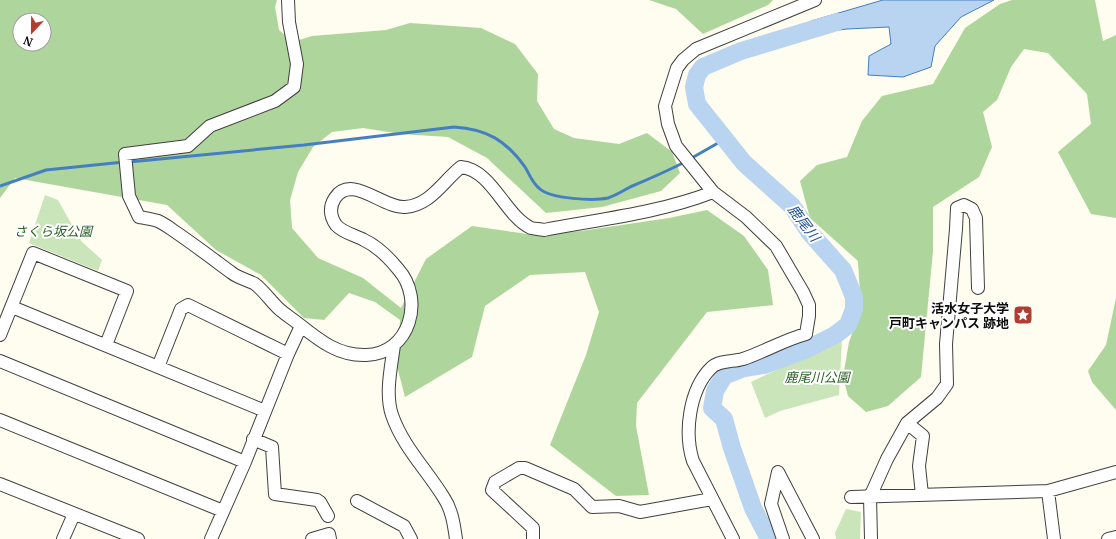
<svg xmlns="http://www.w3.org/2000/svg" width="1116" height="539" font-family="Merriweather,'Noto Sans JP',serif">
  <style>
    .green { fill: #cbe5bb }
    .forest { fill: #aed59c; fill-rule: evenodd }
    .water { fill: #b8d4f1; stroke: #457fc2 }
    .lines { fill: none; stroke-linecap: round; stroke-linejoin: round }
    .stream { stroke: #457fc2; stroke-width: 3 }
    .river { stroke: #b8d4f1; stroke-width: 18 }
    .minor-casing { stroke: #404040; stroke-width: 14 }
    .minor { stroke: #fff; stroke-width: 12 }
    .labels { text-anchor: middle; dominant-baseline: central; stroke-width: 4; stroke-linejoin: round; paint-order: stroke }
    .park-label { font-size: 13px; font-style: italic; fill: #285f23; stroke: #fff }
    .poi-label { font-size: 13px; font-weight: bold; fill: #0d0d0d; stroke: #fff; text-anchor: end }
    .water-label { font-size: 14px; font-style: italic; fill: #215394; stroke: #fff }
  </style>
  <rect width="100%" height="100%" fill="#fefdef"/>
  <path class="green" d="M 45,195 L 58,200 L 81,241 L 102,260 L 98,271 L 29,243 Z
    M 842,339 L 839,395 L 780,411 L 765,418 L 751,382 Z
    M 846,509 L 861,512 L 860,539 L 836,539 L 835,533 Z"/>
  <path class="forest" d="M 0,0 L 277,0 L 275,7 L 279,30 L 293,42 L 312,36 L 386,30 L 410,23 L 481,28 L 515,44 L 538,74 L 537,101 L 554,129 L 574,138 L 619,144 L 647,133 L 672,152 L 680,173 L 661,191 L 602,207 L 546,213 L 487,158 L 448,137 L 401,134 L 363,128 L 332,132 L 313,147 L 298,172 L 290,200 L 292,228 L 318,258 L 363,278 L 401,308 L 426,259 L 472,226 L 527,234 L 581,231 L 669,218 L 707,210 L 744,236 L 768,270 L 773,305 L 707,312 L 637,403 L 636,426 L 649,495 L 616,496 L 550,445 L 586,355 L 599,312 L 585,272 L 530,275 L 485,306 L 472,357 L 405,397 L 397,366 L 400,320 L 375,302 L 349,293 L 324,320 L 304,318 L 261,275 L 216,250 L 167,205 L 15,178 L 0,198 ZM 20,20 L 44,20 L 44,44 L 20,44 Z
    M 649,0 L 773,0 L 768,5 L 703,34 L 676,9 Z
    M 1012,0 L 1095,0 L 1103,41 L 1116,35 L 1116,218 L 1091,214 L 1058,152 L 1091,124 L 1087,94 L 1048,53 L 1024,49 L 1011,67 L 997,100 L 983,112 L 992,147 L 979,177 L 933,207 L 933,251 L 921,377 L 888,406 L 866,412 L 848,396 L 843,377 L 849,342 L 861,309 L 858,261 L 810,218 L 800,181 L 817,165 L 847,157 L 862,121 L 882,96 L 933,84 L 965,28 L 1000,4 Z
    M 1116,298 L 1116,410 L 1092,382 L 1088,371 L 1106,345 Z"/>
  <path class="water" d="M 883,0 L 994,0 L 961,17 L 935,46 L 931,67 L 903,77 L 868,75 L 869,56 L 891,44 L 889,27 L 847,29 L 815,33 L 811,21 Z"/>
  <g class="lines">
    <path class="stream" d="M 690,159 L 725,139
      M 129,162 L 304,145 L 454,127 C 486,129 506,140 525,167 C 530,175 532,183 540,189 C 551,199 594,201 608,198 C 615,196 623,191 630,187 C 649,179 667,171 685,162
      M 0,186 L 46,170 L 124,162"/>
    <path class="river" d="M 769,539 L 753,508 L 732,448 L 724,419 L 712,408 L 715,391 L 724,376 L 744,368 L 764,365 L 807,349 L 835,335 L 848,325 L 854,309 L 854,297 L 843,270 L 810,233 L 792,206 L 744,163 L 697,104 L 694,87 L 697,75 L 703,67 L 741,51 L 837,22"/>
    <g class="minor-casing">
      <path id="minor" d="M 288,0 L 289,22 L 297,64 L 294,87 L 275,101 L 210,126 L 188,146 L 125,154 L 129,196 L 139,217 C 145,218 152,219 158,221 C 165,224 171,229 177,233 C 196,246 213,259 232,273 C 238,278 248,280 255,284 C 263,290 270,300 277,307 C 284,314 293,319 300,325 C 320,341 339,356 366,355 C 410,354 425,299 398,269 C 389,258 377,246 364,240 C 355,235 343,233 336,225 C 330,216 329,207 335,198 C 351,173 384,209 405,207 C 431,205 443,181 461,167 C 492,170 505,216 531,228 C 535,229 540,229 544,230 C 601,219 659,213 713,192
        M 12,307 L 265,411
        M 0,335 L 33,253 L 127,291 L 106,345
        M 394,345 C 391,368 385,394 392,415 C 403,447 427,470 444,498 C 452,510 454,525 456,539
        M 0,361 L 245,462
        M 158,367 L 181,309 L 188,305 L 288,354
        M 0,420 L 223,511
        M 907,423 L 923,436 L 919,466 L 922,495
        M 253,439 L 272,447 L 275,494 L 317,500 L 320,502 L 328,516
        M 0,484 L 138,539
        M 1048,491 L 1054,539
        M 851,497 L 1048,491 L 1116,472
        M 357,501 L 404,526 L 411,539
        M 63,539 L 74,514
        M 211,539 L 245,462 L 288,354 L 301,326
        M 312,539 L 329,534 L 330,539
        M 533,539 L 533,528 L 492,490 L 495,482 L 519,468 L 525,468 L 574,489 L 592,507 L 619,506 L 640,512 L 712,499
        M 733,539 L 693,461 C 684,433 689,390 711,368 C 719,360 733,362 743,359 C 764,352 784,340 806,334 L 809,316 L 809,305 L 803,292 L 776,246 L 746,217 L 713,192 L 676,146 L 668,124 L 665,106 L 677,68 L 683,60 L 696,49 L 815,0
        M 783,539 L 771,504 L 778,472 L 813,539
        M 871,539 L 870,497 L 887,459 L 907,423 L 937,398 L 947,384 L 946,344 L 956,229 L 957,208 L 964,205 L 972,209 L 976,218 L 978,288
        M 1108,539 L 1116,537"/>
    </g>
    <use href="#minor" class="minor"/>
  </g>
  <defs>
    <g id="sight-square" transform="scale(1)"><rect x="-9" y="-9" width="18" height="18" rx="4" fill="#b13c31" stroke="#fff"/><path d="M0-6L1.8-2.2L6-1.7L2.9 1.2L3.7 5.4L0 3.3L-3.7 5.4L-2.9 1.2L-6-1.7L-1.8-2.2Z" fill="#fff"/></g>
  </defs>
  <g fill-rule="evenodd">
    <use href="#sight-square" x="1023" y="315"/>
  </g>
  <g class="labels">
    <g class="park-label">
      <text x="53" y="231">さくら坂公園</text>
      <text x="817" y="377">鹿尾川公園</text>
    </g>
    <g class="poi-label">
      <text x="1009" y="308">活水女子大学<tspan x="1009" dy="15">戸町キャンパス 跡地</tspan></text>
    </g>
    <g class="water-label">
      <text transform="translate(804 223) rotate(53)">鹿尾川</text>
    </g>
  </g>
  <g transform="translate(32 32) rotate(202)"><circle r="19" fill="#ffffff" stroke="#9e9e9e"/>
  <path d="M0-3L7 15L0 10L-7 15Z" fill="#b13c31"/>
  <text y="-6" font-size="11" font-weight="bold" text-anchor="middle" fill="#0d0d0d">N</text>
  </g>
</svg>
